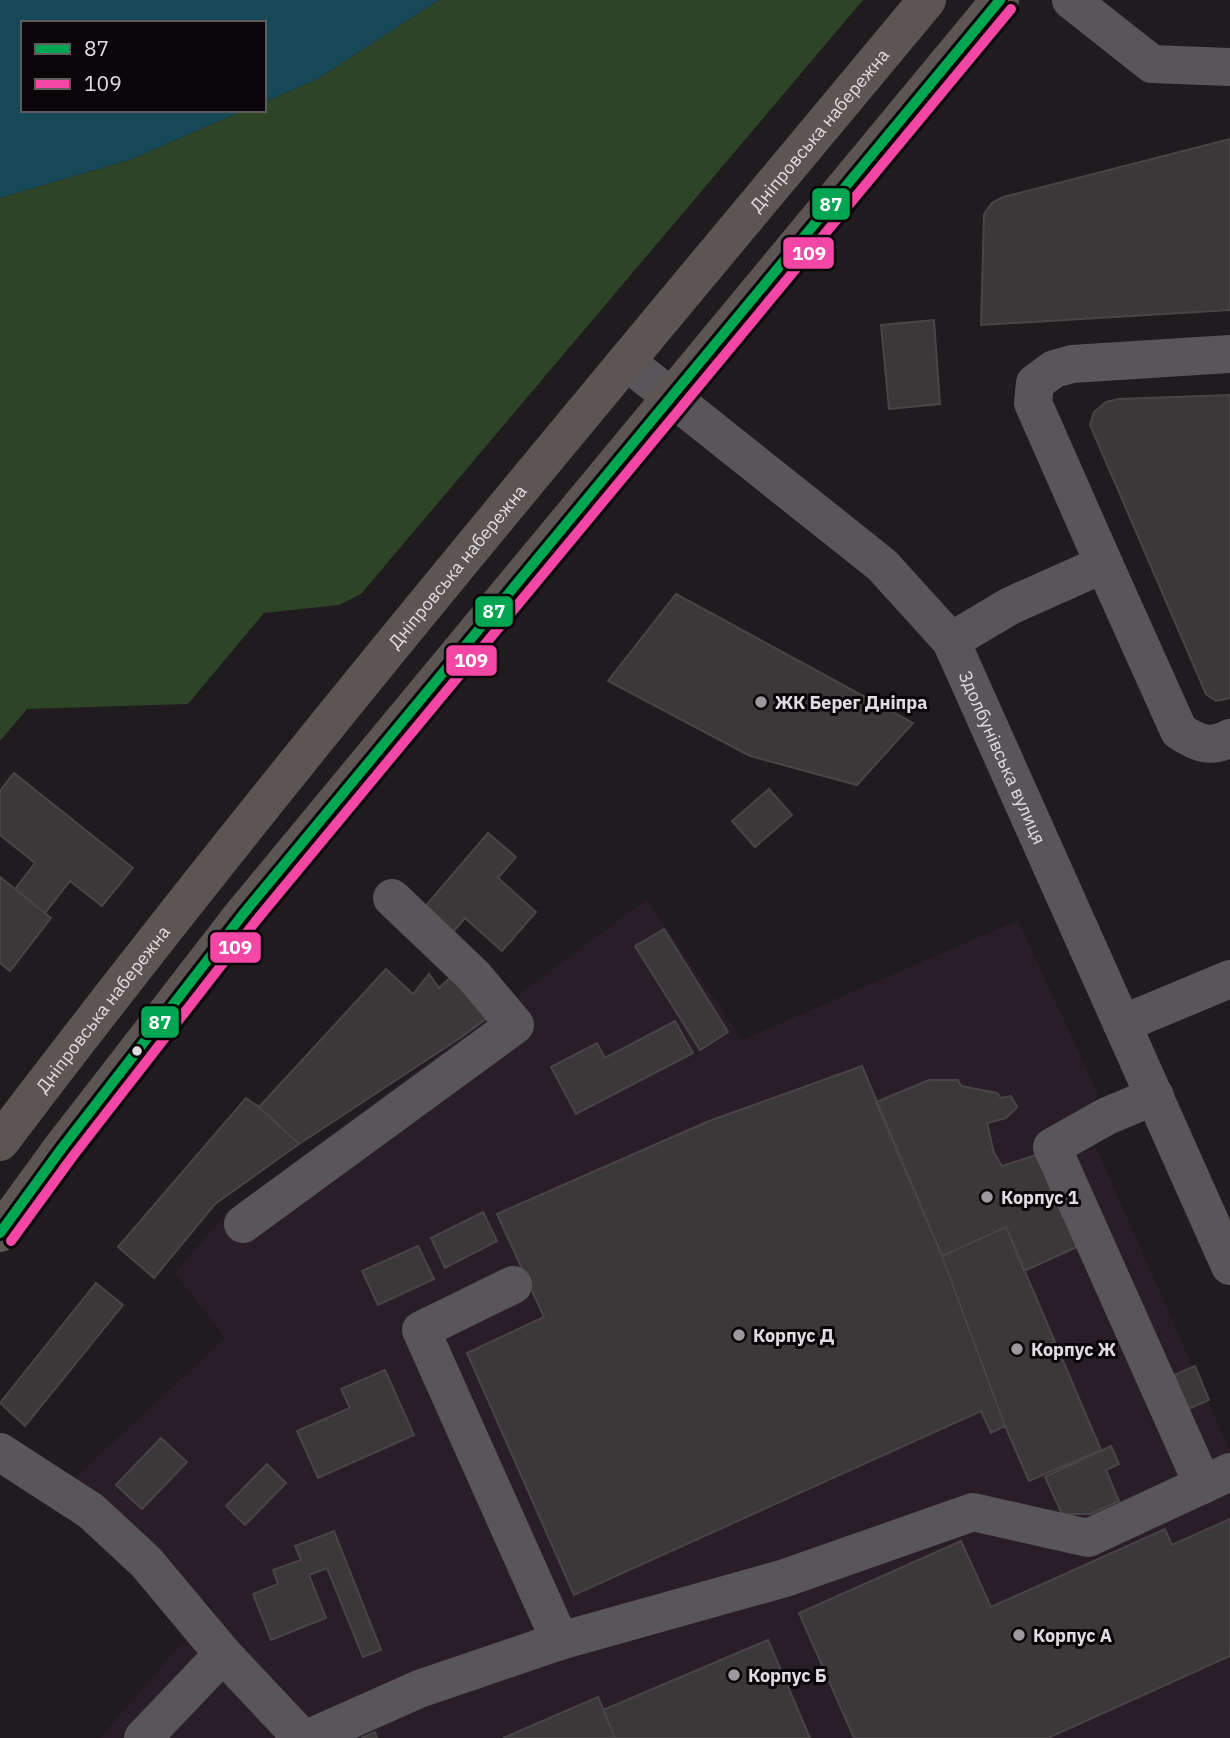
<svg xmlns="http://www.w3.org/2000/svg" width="1230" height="1738" font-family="'IBM Plex Sans',sans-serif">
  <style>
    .built { fill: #291e28 }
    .forest { fill: #2d4427 }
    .water { fill: #164858 }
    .building { fill: #3b3839; stroke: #494546; stroke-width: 2 }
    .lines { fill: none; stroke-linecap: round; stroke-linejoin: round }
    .minor { stroke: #585658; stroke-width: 38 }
    .major { stroke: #5b5554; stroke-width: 38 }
    .bus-1-casing { stroke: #080608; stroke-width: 16 }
    .bus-2-casing { stroke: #080608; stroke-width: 16 }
    .bus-1 { stroke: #00a651; stroke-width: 10 }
    .bus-2 { stroke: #f346a5; stroke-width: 10 }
    .poi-dot { fill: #9d989c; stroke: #080608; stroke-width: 2.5 }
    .bus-dot { fill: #e1dce0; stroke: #080608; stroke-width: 2.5 }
    .labels { text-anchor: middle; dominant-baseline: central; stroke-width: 6; stroke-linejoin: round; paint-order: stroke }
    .street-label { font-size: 18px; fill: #e1dce0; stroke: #080608 }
    .poi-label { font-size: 18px; font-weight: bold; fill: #e1dce0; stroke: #080608; text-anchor: start }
    .line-badge { stroke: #080608; stroke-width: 2.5 }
    .badge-label { font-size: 19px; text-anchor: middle; font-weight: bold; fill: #fff }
  </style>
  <rect width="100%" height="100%" fill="#1f1b1e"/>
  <path class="built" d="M 647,899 L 742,1040 L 1018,920 L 1098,1094 L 1092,1109 L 1082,1115 L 1230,1451 L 1230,1738 L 100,1738 L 212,1608 L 76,1477 L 225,1338 L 175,1273 L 228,1211 Z"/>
  <path class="forest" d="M 439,0 L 863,0 L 361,594 L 339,605 L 264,613 L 188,704 L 27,709 L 0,741 L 0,198 L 132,159 L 245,110 L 264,110 L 264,102 L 316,80 Z"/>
  <path class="water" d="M 0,0 L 439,0 L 316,80 L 264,102 L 264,23 L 23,23 L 23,110 L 245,110 L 132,159 L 0,198 Z"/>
  <path class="building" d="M 1230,139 L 1230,310 L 981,325 L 984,214 L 992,203 L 1003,197 Z
    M 934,320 L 940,404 L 889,409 L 881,325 Z
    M 1230,395 L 1230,698 L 1216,701 L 1206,694 L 1090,425 L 1094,412 L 1106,402 L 1119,399 Z
    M 676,594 L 913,723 L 857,785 L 750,756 L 608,681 Z
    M 14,773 L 133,868 L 102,906 L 70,881 L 45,913 L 15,889 L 35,863 L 0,835 L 0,791 Z
    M 769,789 L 792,815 L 755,847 L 732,821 Z
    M 488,833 L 516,857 L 498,878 L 536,912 L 502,951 L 465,918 L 446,940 L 418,915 Z
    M 0,877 L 51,918 L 10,971 L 0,963 Z
    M 664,929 L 728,1032 L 700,1050 L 635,946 Z
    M 386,969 L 413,994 L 429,974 L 439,988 L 455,973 L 494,1013 L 460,1038 L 299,1144 L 259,1107 Z
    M 675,1021 L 693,1053 L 576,1114 L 551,1067 L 597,1043 L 605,1058 Z
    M 862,1066 L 942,1256 L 1005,1426 L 991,1433 L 981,1411 L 574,1595 L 467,1353 L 544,1317 L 497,1214 L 709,1121 Z
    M 929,1080 L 958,1080 L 961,1086 L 997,1093 L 1001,1098 L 1011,1096 L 1017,1107 L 1006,1118 L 987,1123 L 994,1153 L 1002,1166 L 1039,1154 L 1077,1247 L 1024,1271 L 1006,1227 L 942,1256 L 876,1102 Z
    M 246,1098 L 259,1107 L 299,1144 L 215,1204 L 154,1278 L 118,1247 Z
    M 483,1212 L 497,1241 L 445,1268 L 431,1238 Z
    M 1006,1227 L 1101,1450 L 1029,1481 L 1005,1426 L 942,1256 Z
    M 418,1246 L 434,1279 L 378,1305 L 362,1271 Z
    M 96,1283 L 123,1305 L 25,1426 L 0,1403 Z
    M 1195,1366 L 1209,1400 L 1188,1409 L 1174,1375 Z
    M 385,1370 L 414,1435 L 318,1478 L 297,1431 L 350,1408 L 341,1389 Z
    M 161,1438 L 187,1462 L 142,1509 L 116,1485 Z
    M 1111,1446 L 1119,1464 L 1106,1470 L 1119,1501 L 1091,1514 L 1062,1514 L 1045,1477 Z
    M 267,1464 L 286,1483 L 245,1525 L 226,1506 Z
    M 1230,1519 L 1230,1656 L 1048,1738 L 854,1738 L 799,1613 L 961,1541 L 991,1607 L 1165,1529 L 1172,1545 Z
    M 334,1531 L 381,1650 L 363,1657 L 327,1568 L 309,1575 L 326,1618 L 271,1640 L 253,1594 L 278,1584 L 273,1570 L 301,1560 L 295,1546 Z
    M 768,1640 L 810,1738 L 615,1738 L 603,1710 Z
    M 598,1697 L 615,1738 L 503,1738 Z
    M 375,1732 L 377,1738 L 361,1738 Z"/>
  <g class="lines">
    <g class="minor">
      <path d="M 1071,0 L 1152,64 L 1230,67"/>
      <path id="s1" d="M 627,362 L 882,565 L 951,641 L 1230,1266"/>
      <path d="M 1104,564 L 1179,731 C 1197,743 1210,749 1230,738"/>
      <path d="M 951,641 L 1010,606 L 1104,564 L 1033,403 L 1035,383 L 1054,369 L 1072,364 L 1230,354"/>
      <path d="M 1122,1024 L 1230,979"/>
      <path d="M 1155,1096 L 1107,1116 L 1052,1147 L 1203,1485"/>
      <path d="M 243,1224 L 515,1025 L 474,976 L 392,898"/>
      <path d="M 513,1285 L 421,1330 L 560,1641"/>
      <path d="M 0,1452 L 91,1511 L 146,1562 L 223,1654 L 302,1738"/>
      <path d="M 143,1738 L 223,1654"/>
      <path d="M 309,1738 L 419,1689 L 560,1641 L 785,1578 L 973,1512 L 1088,1538 L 1230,1472"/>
    </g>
    <g class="major">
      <path id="s2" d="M 0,1142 C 296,751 614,377 927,0"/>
      <path d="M 0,1233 L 62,1148 L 244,913 L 1000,0"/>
    </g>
    <g class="bus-1-casing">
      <path id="bus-1" d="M 0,1233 L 62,1148 L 244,913 L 1000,0"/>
    </g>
    <g class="bus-2-casing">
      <path id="bus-2" d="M 11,1241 L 73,1156 L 255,922 L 1011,9"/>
    </g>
    <use href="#bus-1" class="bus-1"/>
    <use href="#bus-2" class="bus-2"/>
  </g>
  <g class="poi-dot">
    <circle cx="761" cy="702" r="7"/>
    <circle cx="987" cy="1197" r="7"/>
    <circle cx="739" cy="1335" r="7"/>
    <circle cx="1017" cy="1349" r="7"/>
    <circle cx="1019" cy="1635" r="7"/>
    <circle cx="734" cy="1675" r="7"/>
  </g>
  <circle class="bus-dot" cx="137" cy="1051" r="6"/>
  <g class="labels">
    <g class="street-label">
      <text stroke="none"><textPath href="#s2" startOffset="1302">Дніпровська набережна</textPath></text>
      <text stroke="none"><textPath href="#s2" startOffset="735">Дніпровська набережна</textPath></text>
      <text stroke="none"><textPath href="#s1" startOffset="556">Здолбунівська вулиця</textPath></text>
      <text stroke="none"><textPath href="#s2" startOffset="168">Дніпровська набережна</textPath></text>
    </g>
    <g class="poi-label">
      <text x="775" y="702">ЖК Берег Дніпра</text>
      <text x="1001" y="1197">Корпус 1</text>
      <text x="753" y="1335">Корпус Д</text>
      <text x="1031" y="1349">Корпус Ж</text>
      <text x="1033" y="1635">Корпус А</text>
      <text x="748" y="1675">Корпус Б</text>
    </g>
  </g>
  <g class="line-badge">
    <rect x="811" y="187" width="40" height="34" rx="7" fill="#00a651"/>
    <rect x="782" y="236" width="53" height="34" rx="7" fill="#f346a5"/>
    <rect x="474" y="595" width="40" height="33" rx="7" fill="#00a651"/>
    <rect x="445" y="644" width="53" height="33" rx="7" fill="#f346a5"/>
    <rect x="209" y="931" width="53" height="33" rx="7" fill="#f346a5"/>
    <rect x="140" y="1005" width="40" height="34" rx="7" fill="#00a651"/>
  </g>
  <g class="badge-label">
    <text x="831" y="211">87</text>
    <text x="809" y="260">109</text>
    <text x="494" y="618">87</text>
    <text x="471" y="667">109</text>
    <text x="235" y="954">109</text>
    <text x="160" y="1029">87</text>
  </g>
  <rect x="21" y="21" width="245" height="91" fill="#080608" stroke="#5f5c5e" stroke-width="2"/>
  <rect x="35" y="44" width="35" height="10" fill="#00a651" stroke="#5f5c5e" stroke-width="2"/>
  <text x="84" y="56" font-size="21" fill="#e1dce0">87</text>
  <rect x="35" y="79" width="35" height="10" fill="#f346a5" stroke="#5f5c5e" stroke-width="2"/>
  <text x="84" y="91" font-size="21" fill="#e1dce0">109</text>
</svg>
